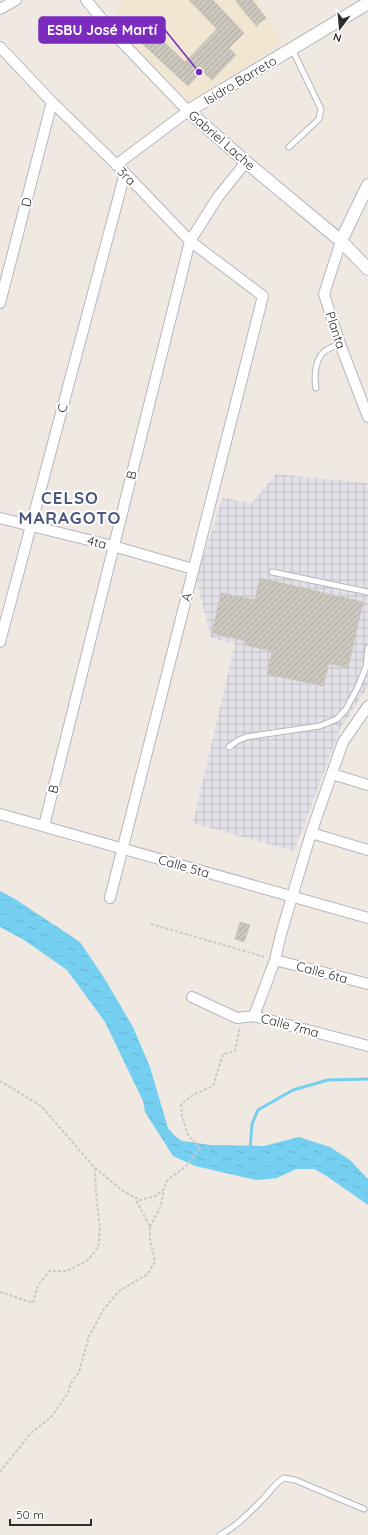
<svg xmlns="http://www.w3.org/2000/svg" width="368" height="1535" font-family="Quicksand,sans-serif">
  <style>
    .industrial { fill: url(#industrial-grid) }
    .education { fill: #f0e6d1 }
    .water { fill: url(#water-ripples) }
    .lines { fill: none; stroke-linecap: round; stroke-linejoin: round }
    .stream { stroke: #75cff0; stroke-width: 3 }
    .building { fill: url(#building-hatch); stroke: #cbc5ba }
    .service-casing { stroke: #b4b7c1; stroke-width: 7 }
    .minor-casing { stroke: #b4b7c1; stroke-width: 12 }
    .tertiary-casing { stroke: #b4b7c1; stroke-width: 14 }
    .path { stroke: #c9c9c9; stroke-width: 2; stroke-dasharray: 3 2; stroke-linecap: butt }
    .service { stroke: #fff; stroke-width: 5 }
    .minor { stroke: #fff; stroke-width: 10 }
    .tertiary { stroke: #fff; stroke-width: 12 }
    .labels { text-anchor: middle; dominant-baseline: central; stroke-width: 4; stroke-linejoin: round; paint-order: stroke }
    .street-label { font-size: 13px; fill: #2e2e2e; stroke: #fff }
    .district-label { font-size: 17px; font-weight: bold; letter-spacing: 1px; fill: #4d5680; stroke: #fff }
    .leader { fill: none; stroke: #7b2cbf; stroke-width: 1.5 }
    .callout-dot { fill: #7b2cbf; stroke: #fff; stroke-width: 1.5 }
    .callout { fill: #7b2cbf; stroke: #7b2cbf; stroke-width: 1.5 }
    .callout-label { font-size: 14px; text-anchor: middle; font-weight: bold; fill: #fff }
  </style>
  <defs>
    <pattern id="industrial-grid" width="8" height="8" patternUnits="userSpaceOnUse"><rect width="8" height="8" fill="#e3e1e8"/><path d="M0 4h8M4 0v8" fill="none" stroke="#c3c1c7"/></pattern>
    <pattern id="water-ripples" width="26" height="14" patternUnits="userSpaceOnUse"><rect width="26" height="14" fill="#75cff0"/><path d="M2 4q2-2 4 0t4 0M15 11q2-2 4 0t4 0" fill="none" stroke="#66b2ce"/></pattern>
    <pattern id="building-hatch" width="6" height="6" patternUnits="userSpaceOnUse"><rect width="6" height="6" fill="#cbc7bf"/><path d="M-1 1l2-2M0 6l6-6M5 7l2-2" fill="none" stroke="#afaba4"/></pattern>
  </defs>
  <rect width="100%" height="100%" fill="#efe9e1"/>
  <path class="industrial" d="M 276,474 L 367,483 L 368,491 L 368,687 L 341,727 L 294,851 L 193,823 L 235,644 L 211,638 L 196,578 L 223,497 L 251,504 Z"/>
  <path class="education" d="M 122,0 L 257,0 L 284,42 L 196,100 L 188,100 L 133,45 L 111,20 Z"/>
  <path class="water" d="M 0,891 L 15,899 L 80,942 L 103,976 L 133,1027 L 150,1067 L 168,1128 L 175,1136 L 182,1141 L 211,1145 L 264,1146 L 299,1137 L 330,1147 L 350,1160 L 368,1179 L 368,1205 L 325,1175 L 314,1169 L 296,1169 L 277,1178 L 256,1180 L 195,1166 L 173,1156 L 145,1112 L 143,1101 L 105,1022 L 67,970 L 24,940 L 0,927 Z"/>
  <g class="lines">
    <path class="stream" d="M 250,1150 L 252,1124 L 258,1110 L 293,1090 L 328,1080 L 368,1079"/>
  </g>
  <path class="building" d="M 189,0 L 213,0 L 244,33 L 229,48 L 236,55 L 212,80 L 202,71 L 188,86 L 137,39 L 148,27 L 185,62 L 217,29 Z
    M 235,0 L 252,0 L 266,18 L 257,25 L 257,27 Z
    M 260,578 L 363,602 L 348,668 L 329,663 L 323,686 L 267,674 L 272,651 L 245,645 L 246,641 L 212,633 L 221,593 L 255,600 Z
    M 240,922 L 250,925 L 244,942 L 235,939 Z"/>
  <g class="lines">
    <g class="service-casing">
      <path id="service" d="M 289,147 L 319,119 L 321,109 L 292,49
        M 316,388 C 314,377 315,358 325,351 C 329,348 335,346 340,344
        M 272,572 L 368,592
        M 229,747 L 237,741 L 246,737 L 320,726 L 337,719 L 346,709 L 357,689 L 366,667 L 368,648
        M 220,1535 C 237,1526 250,1512 264,1498 C 271,1491 275,1483 284,1478 L 295,1480 L 364,1509"/>
    </g>
    <g class="minor-casing">
      <path id="minor" d="M 86,0 L 118,38 L 188,111 L 116,165
        M 0,9 L 16,0
        M 0,47 L 52,102 L 125,173 L 190,241 L 263,296 L 110,898
        M 341,241 L 324,294 L 340,344 L 368,417
        M 0,303 L 52,102
        M 0,518 L 113,546 L 193,569
        M 0,642 L 125,173
        M 332,774 L 368,785
        M 0,814 L 368,918
        M 44,826 L 190,241 L 218,197 L 246,162
        M 311,833 L 368,850
        M 275,960 L 368,984
        M 192,997 L 237,1018 L 254,1016 L 368,1046
        M 254,1016 L 275,960 L 281,934 L 311,833 L 343,742 L 368,706"/>
    </g>
    <g class="tertiary-casing">
      <path id="tertiary" d="M 368,3 L 188,111 L 246,162 L 341,241 L 368,269
        M 341,241 L 368,185"/>
    </g>
    <path class="path" d="M 151,924 L 265,957
      M 0,1081 L 41,1106 L 95,1168 L 123,1191 L 140,1200 L 155,1196 L 164,1189 C 167,1175 177,1175 186,1166 C 191,1161 195,1153 200,1148 L 188,1135 L 182,1116 L 181,1104 L 193,1095 L 213,1086 L 223,1054 L 235,1051 L 240,1027
      M 150,1227 L 161,1206 L 164,1189
      M 0,1292 L 33,1303 L 38,1285 L 50,1271 L 67,1271 L 88,1260 L 98,1247 L 100,1231 L 96,1193 L 95,1168
      M 0,1472 L 30,1434 L 52,1416 L 68,1393 L 71,1383 L 79,1372 L 89,1336 L 104,1309 L 119,1291 L 148,1274 L 155,1261 L 150,1239 L 150,1227 L 135,1198"/>
    <use href="#service" class="service"/>
    <use href="#minor" class="minor"/>
    <use href="#tertiary" class="tertiary"/>
  </g>
  <g class="labels">
    <g class="street-label">
      <text transform="translate(240 80) rotate(-31)">Isidro Barreto</text>
      <text transform="translate(222 140) rotate(41)">Gabriel Lache</text>
      <text transform="translate(127 176) rotate(46)">3ra</text>
      <text transform="translate(26 202) rotate(-76)">D</text>
      <text transform="translate(336 330) rotate(72)">Planta</text>
      <text transform="translate(62 408) rotate(-75)">C</text>
      <text transform="translate(131 475) rotate(-76)">B</text>
      <text transform="translate(97 542) rotate(14)">4ta</text>
      <text transform="translate(186 597) rotate(-76)">A</text>
      <text transform="translate(53 789) rotate(-76)">B</text>
      <text transform="translate(184 866) rotate(16)">Calle 5ta</text>
      <text transform="translate(322 972) rotate(15)">Calle 6ta</text>
      <text transform="translate(290 1025) rotate(15)">Calle 7ma</text>
    </g>
    <g class="district-label">
      <text x="70" y="497">CELSO<tspan x="70" dy="20">MARAGOTO</tspan></text>
    </g>
  </g>
  <path class="leader" d="M199 72L165 30"/>
  <circle class="callout-dot" cx="199" cy="72" r="4"/>
  <rect class="callout" x="39" y="17" width="126" height="26" rx="4"/>
  <g class="callout-label">
    <text x="102" y="35">ESBU José Martí</text>
  </g>
  <g transform="translate(340 28) rotate(196)" stroke="#ffffff" stroke-width="3" paint-order="stroke">
  <path d="M0-3L7 15L0 10L-7 15Z" fill="#2e2e2e"/>
  <text y="-6" font-size="11" font-weight="bold" text-anchor="middle" fill="#2e2e2e">N</text>
  </g>
  <path d="M10 1519v6h81v-6" fill="none" stroke="#2e2e2e" stroke-width="2"/>
  <text x="16" y="1519" font-size="12" fill="#2e2e2e" stroke="#ffffff" stroke-width="3" paint-order="stroke">50 m</text>
</svg>
